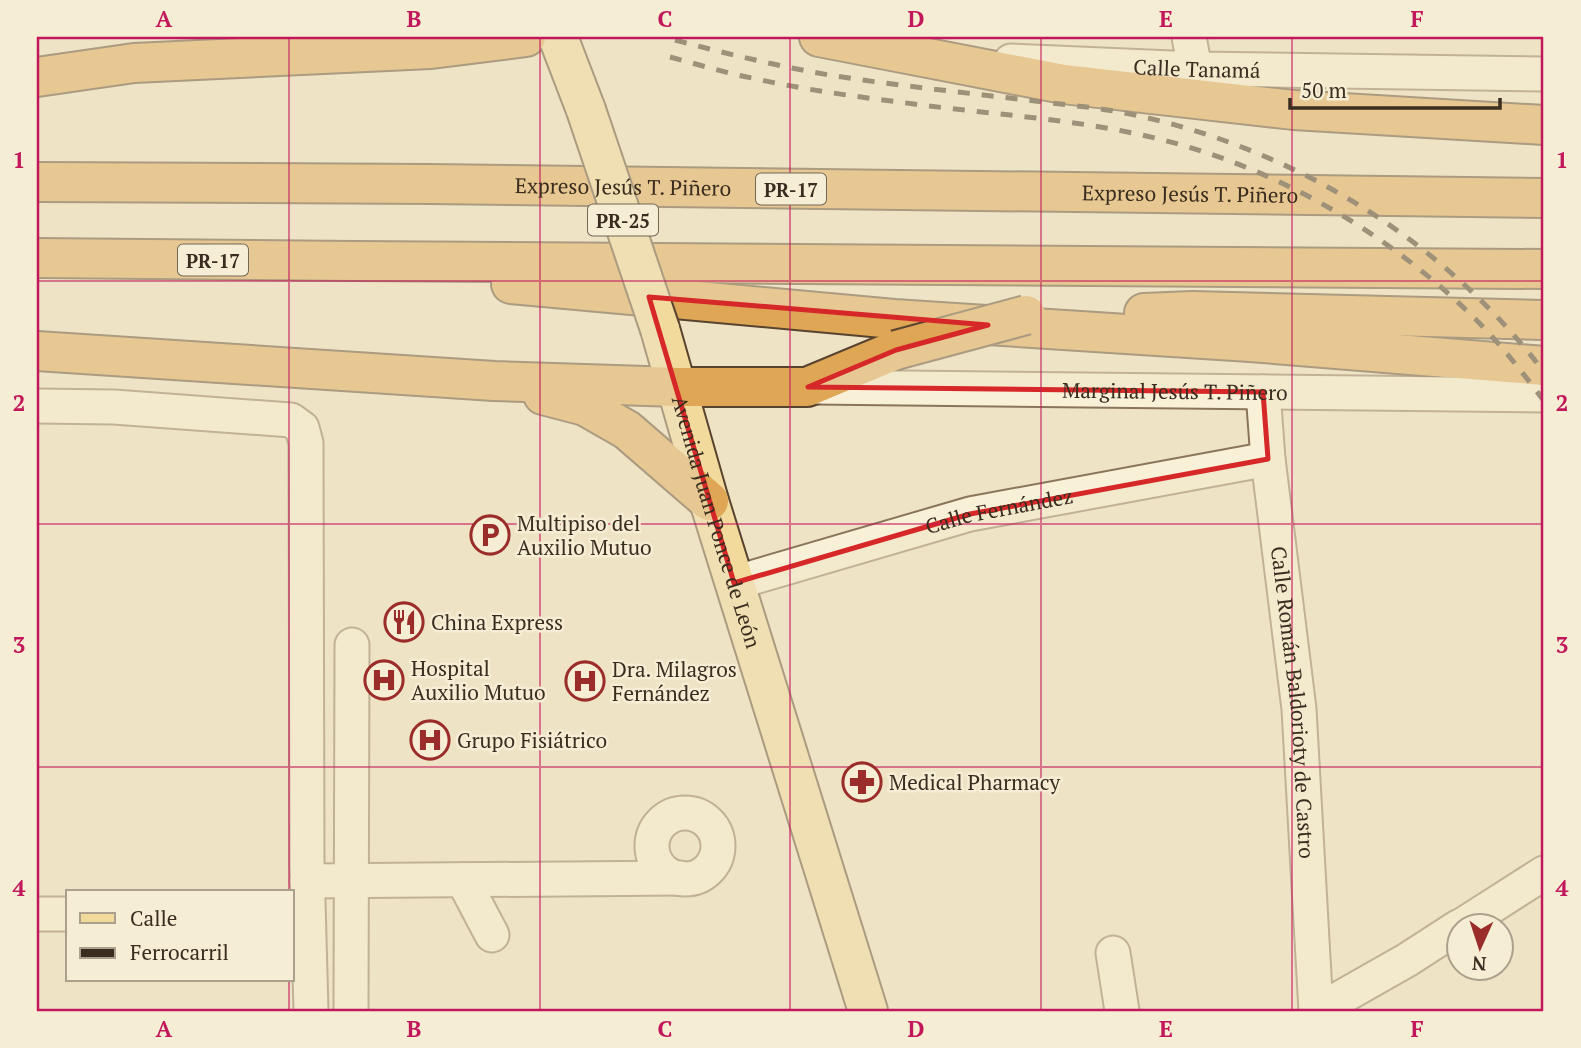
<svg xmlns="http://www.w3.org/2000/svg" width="1581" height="1048" font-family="'PT Serif',serif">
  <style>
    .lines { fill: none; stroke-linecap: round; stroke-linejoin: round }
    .minor-casing { stroke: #8a755b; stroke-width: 37 }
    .major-casing { stroke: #58432f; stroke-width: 42 }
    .highway-casing { stroke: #58432f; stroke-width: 42 }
    .minor { stroke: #f9f0d8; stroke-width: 33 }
    .major { stroke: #f2da9d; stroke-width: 38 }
    .highway { stroke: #dea655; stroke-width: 38 }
    .rail { stroke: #3a2d1f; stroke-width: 5; stroke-dasharray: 12 12; stroke-linecap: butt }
    .major-bridge-casing { stroke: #58432f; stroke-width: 42; stroke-linecap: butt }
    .highway-bridge-casing { stroke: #58432f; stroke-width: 42; stroke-linecap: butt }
    .major-bridge { stroke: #f2da9d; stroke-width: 38 }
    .highway-bridge { stroke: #dea655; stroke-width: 38 }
    .marked { fill: none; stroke: #d62828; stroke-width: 5; stroke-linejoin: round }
    .grid { fill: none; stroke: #c2185b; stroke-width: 2; stroke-opacity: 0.55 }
    .labels { text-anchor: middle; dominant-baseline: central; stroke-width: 5; stroke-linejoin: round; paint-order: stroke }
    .shield { fill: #f6edd5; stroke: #726756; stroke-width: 2 }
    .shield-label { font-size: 19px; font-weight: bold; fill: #3a2d1f }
    .street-label { font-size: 21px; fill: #3a2d1f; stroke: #f6edd5 }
    .poi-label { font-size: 21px; fill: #3a2d1f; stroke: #f6edd5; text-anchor: start }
    .neatline { fill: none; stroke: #c2185b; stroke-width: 2.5 }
    .grid-label { font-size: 23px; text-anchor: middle; font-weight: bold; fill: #c2185b }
  </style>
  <rect width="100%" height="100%" fill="#efe3c5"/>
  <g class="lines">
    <g class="minor-casing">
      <g id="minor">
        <path d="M 1189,37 L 1195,69"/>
        <path id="s1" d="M 1011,61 L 1195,69 L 1544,74"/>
        <path id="s2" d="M 813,387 L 1544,395"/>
        <path id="s3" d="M 1263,392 L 1268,459 L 1299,709 L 1316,1011"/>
        <path d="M 37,406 L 114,407 L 291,420 L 302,428 L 306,443 L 307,865 L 311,1011"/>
        <path id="s4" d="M 734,583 L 970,514 L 1268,459"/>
        <circle cx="685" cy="846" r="33"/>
        <path d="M 463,880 L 492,935"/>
        <path d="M 307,881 L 680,878"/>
        <path d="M 37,914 L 68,914"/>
        <path d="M 1461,926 L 1544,873"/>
        <path d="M 1113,953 L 1122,1011"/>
        <path d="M 351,1011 L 352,645"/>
        <path d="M 1317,1011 L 1407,960 L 1458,927"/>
      </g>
    </g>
    <g class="major-casing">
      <g id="major">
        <path d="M 558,37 L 586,110"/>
        <path id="s5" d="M 660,329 L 709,501 L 868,1011"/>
      </g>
    </g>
    <g class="highway-casing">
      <g id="highway">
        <path d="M 819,37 L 1063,84 L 1294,110 L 1544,125"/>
        <path d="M 37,77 L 134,63 L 431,49 L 526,37"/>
        <path id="s6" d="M 37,182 L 430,184 L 1544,198"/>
        <path d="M 37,258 L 354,261 L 1544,269"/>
        <path d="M 511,284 L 894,319 L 1250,342 L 1544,366"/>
        <path d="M 1144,313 L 1192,311 L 1544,320"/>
        <path d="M 37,351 L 494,381 L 677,387 L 807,387 L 896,350"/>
        <path d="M 543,395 L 585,406 L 627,430 L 709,501"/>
      </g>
    </g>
    <use href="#minor" class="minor"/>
    <use href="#major" class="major"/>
    <use href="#highway" class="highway"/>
    <path class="rail" d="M 675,40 C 728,54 781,67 835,76 C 901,86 968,93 1035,101 C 1065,105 1095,107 1125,113 C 1290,146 1442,238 1544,372
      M 670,57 C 697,64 725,73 752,78 C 805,90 859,97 914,104 C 1004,116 1097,120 1185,146 C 1290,177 1386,234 1465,309 C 1495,337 1520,369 1544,401"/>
    <g class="major-bridge-casing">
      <path id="major-bridge" d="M 586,110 L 660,329"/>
    </g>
    <g class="highway-bridge-casing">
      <path id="highway-bridge" d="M 896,350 L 1026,315"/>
    </g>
    <use href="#major-bridge" class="major-bridge"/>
    <use href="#highway-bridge" class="highway-bridge"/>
  </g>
  <path d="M0 0H1581V1048H0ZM 649,297 L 988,325 L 896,350 L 808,387 L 1263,392 L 1268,459 L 970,514 L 734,583 Z" fill="#efe3c5" fill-opacity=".55" fill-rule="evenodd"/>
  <path class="marked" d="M 649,297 L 988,325 L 896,350 L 808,387 L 1263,392 L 1268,459 L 970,514 L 734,583 Z"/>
  <path class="grid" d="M 289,37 L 289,892M 540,37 L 540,1011M 790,37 L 790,1011M 1041,37 L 1041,1011M 1292,37 L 1292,1011M 37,281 L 1544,281M 37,524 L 1544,524M 37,767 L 1544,767M 289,980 L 289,1011"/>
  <defs>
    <g id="parking-ring" transform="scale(2.0125)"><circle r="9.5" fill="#f6edd5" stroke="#9a2c2a" stroke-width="1.5"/><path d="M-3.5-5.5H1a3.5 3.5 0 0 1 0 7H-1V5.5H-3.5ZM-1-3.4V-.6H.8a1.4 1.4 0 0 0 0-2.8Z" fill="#9a2c2a"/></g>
    <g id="restaurant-ring" transform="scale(2.0125)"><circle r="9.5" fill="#f6edd5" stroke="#9a2c2a" stroke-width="1.5"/><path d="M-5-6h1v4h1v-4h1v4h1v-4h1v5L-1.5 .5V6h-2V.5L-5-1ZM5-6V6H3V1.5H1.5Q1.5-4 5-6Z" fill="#9a2c2a"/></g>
    <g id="hospital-ring" transform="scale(2.0125)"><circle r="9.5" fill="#f6edd5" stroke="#9a2c2a" stroke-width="1.5"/><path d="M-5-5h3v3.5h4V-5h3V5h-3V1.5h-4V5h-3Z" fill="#9a2c2a"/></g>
    <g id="pharmacy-ring" transform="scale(2.0125)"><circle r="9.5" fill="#f6edd5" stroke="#9a2c2a" stroke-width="1.5"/><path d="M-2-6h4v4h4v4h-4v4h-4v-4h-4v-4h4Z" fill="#9a2c2a"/></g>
  </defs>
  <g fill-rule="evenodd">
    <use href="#parking-ring" x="490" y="535"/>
    <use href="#restaurant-ring" x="404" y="622"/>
    <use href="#hospital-ring" x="384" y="680"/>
    <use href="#hospital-ring" x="585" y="681"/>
    <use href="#hospital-ring" x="430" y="740"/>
    <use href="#pharmacy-ring" x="862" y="782"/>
  </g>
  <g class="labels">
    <g class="shield">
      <rect x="756" y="173.5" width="70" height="31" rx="5"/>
      <rect x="588" y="204.5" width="70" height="31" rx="5"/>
      <rect x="178" y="244.5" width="70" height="31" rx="5"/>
    </g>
    <g class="shield-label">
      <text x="791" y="189">PR-17</text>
      <text x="623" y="220">PR-25</text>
      <text x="213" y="260">PR-17</text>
    </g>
    <g class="street-label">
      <text stroke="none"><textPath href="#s1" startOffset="186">Calle Tanamá</textPath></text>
      <text stroke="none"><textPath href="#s6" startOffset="586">Expreso Jesús T. Piñero</textPath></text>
      <text stroke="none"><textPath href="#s6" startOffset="1153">Expreso Jesús T. Piñero</textPath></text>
      <text stroke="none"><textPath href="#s2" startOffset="362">Marginal Jesús T. Piñero</textPath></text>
      <text stroke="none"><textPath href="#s4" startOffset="275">Calle Fernández</textPath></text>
      <text stroke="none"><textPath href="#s5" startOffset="201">Avenida Juan Ponce de León</textPath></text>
      <text stroke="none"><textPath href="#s3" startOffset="312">Calle Román Baldorioty de Castro</textPath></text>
    </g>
    <g class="poi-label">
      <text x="517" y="523">Multipiso del<tspan x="517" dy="24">Auxilio Mutuo</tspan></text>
      <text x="431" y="622">China Express</text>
      <text x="411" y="668">Hospital<tspan x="411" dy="24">Auxilio Mutuo</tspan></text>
      <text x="612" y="669">Dra. Milagros<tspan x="612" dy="24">Fernández</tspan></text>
      <text x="457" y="740">Grupo Fisiátrico</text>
      <text x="889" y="782">Medical Pharmacy</text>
    </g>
  </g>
  <rect width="1581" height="1048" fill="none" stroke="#f6edd5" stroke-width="77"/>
  <rect x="66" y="890" width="228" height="91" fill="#f6edd5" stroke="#aba08c" stroke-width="2"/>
  <rect x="80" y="913" width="35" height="10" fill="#f2da9d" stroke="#aba08c" stroke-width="2"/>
  <text x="130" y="926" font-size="21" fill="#3a2d1f">Calle</text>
  <rect x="80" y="948" width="35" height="10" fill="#3a2d1f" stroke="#aba08c" stroke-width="2"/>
  <text x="130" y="960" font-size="21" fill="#3a2d1f">Ferrocarril</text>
  <g transform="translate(1480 947) rotate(183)"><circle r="33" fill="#f6edd5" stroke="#aba08c" stroke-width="2"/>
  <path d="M0-5L12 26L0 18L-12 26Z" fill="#9a2c2a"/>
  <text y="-10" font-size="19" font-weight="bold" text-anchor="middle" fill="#3a2d1f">N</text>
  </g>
  <path d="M1290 98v10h210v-10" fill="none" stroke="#3a2d1f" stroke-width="3.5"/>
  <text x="1301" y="98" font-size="21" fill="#3a2d1f" stroke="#f6edd5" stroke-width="5" paint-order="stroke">50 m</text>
  <rect x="38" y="38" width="1504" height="972" class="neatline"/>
  <g class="grid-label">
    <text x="164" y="27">A</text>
    <text x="414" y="27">B</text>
    <text x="665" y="27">C</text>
    <text x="916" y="27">D</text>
    <text x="1166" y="27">E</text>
    <text x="1417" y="27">F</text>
    <text x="19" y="168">1</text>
    <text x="1562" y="168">1</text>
    <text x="19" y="411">2</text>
    <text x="1562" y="411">2</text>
    <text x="19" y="653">3</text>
    <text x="1562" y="653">3</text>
    <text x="19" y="896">4</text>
    <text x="1562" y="896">4</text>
    <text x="164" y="1037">A</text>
    <text x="414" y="1037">B</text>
    <text x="665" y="1037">C</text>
    <text x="916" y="1037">D</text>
    <text x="1166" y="1037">E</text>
    <text x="1417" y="1037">F</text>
  </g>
</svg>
